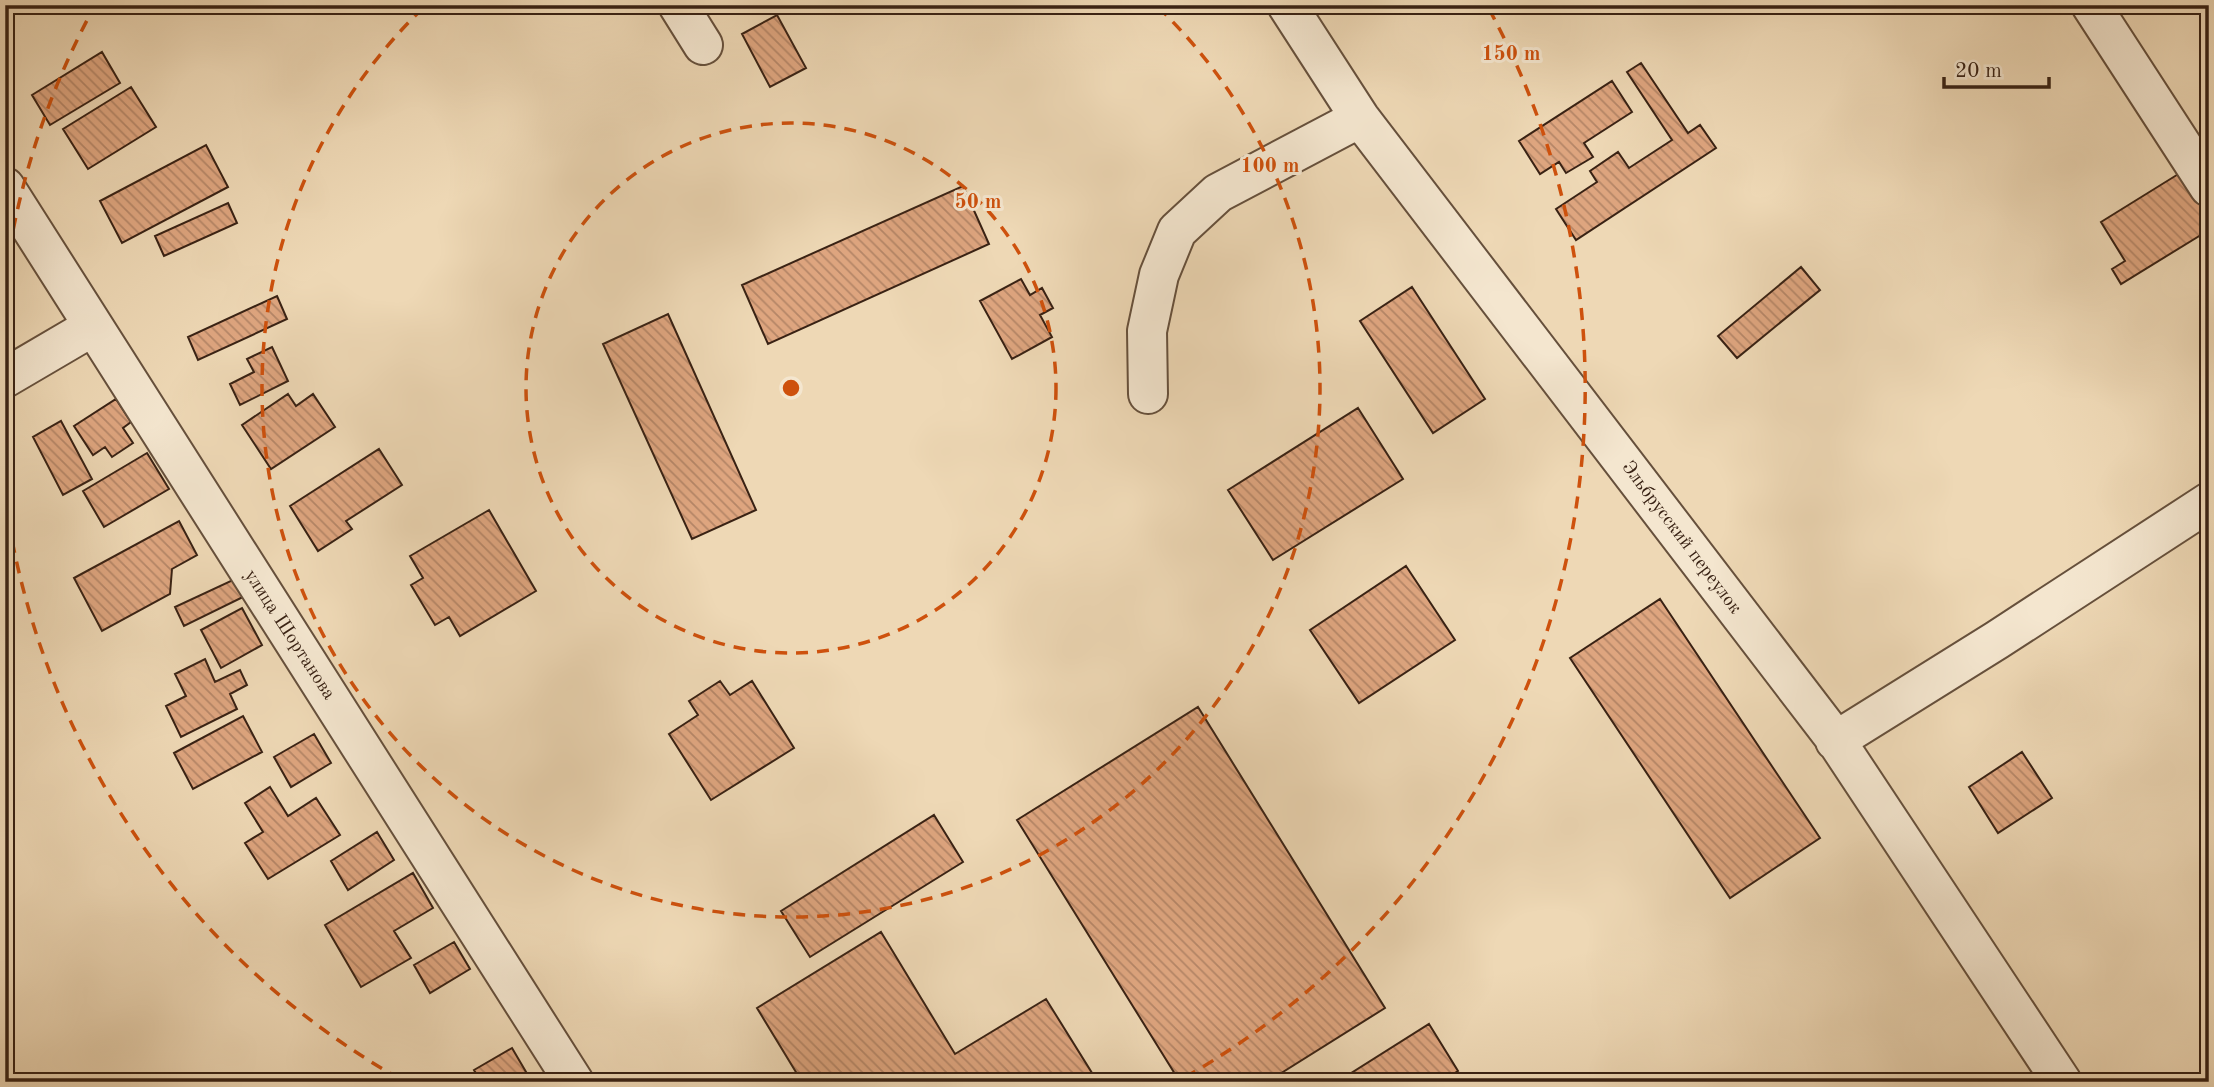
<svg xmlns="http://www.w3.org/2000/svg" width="2214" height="1087" font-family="'Old Standard TT',serif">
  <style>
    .building { fill: url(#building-back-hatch); stroke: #392214; stroke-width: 2 }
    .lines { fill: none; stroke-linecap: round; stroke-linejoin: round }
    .minor-casing { stroke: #66503c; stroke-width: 42 }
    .minor { stroke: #f4e6cf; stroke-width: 38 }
    .ring { fill: none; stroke: #ce510d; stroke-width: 3.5; stroke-dasharray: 12 9 }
    .labels { text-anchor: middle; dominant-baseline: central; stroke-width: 6; stroke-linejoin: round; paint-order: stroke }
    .street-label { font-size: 19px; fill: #392214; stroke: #f4e6cf }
    .centre { fill: #ce510d; stroke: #f4e6cf; stroke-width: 3.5 }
    .ring-label { font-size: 21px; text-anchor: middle; font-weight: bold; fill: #ce510d; stroke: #f4e6cf; stroke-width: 6; stroke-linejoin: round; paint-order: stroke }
  </style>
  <defs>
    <pattern id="building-back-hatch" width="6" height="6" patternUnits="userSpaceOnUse" patternTransform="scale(1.75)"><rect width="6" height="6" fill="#dea57f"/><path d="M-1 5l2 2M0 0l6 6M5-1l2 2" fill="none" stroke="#b58667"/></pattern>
  </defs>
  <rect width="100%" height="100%" fill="#eed8b5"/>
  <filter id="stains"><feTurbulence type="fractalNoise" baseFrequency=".00286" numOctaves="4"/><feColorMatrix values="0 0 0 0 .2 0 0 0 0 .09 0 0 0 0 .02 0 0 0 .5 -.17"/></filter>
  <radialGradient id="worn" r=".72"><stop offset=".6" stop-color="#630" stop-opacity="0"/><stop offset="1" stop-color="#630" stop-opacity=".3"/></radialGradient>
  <path class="building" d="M 777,15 L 806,68 L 770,87 L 742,34 Z
    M 102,52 L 120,83 L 50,125 L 32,95 Z
    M 1641,63 L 1688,133 L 1700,125 L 1716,148 L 1576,240 L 1556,209 L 1597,182 L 1590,171 L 1618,152 L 1629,168 L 1672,140 L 1627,72 Z
    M 1612,81 L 1632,112 L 1584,143 L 1593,157 L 1566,173 L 1559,162 L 1540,174 L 1519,141 Z
    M 131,87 L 156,127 L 88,169 L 63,129 Z
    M 206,145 L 228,187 L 122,243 L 100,201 Z
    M 2180,173 L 2209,219 L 2209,230 L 2121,284 L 2112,269 L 2125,261 L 2101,222 Z
    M 963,186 L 989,244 L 768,344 L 742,285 Z
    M 228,203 L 237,223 L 164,256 L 155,236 Z
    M 1801,267 L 1820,290 L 1737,358 L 1718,336 Z
    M 1021,279 L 1030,295 L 1042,288 L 1053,308 L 1040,315 L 1052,337 L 1012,359 L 980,301 Z
    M 1412,287 L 1485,399 L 1433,433 L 1360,321 Z
    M 277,296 L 287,319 L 198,360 L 188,337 Z
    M 668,314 L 756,510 L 692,539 L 603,344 Z
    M 272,347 L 288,381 L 240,405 L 230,384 L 254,372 L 247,359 Z
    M 288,394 L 296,406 L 313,394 L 335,427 L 271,469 L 242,425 Z
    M 116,399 L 131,422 L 123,428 L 133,443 L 112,457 L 105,447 L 93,455 L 74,426 Z
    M 1358,408 L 1403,479 L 1273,560 L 1228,490 Z
    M 61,421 L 92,479 L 63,495 L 33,437 Z
    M 379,449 L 402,485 L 346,521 L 352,529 L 318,551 L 290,506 Z
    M 147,453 L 169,489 L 104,527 L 83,491 Z
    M 489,510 L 536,591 L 460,636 L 449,617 L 435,625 L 411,585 L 423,578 L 410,556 Z
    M 179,521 L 197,555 L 172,569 L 170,594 L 102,631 L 74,578 Z
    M 1406,566 L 1455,640 L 1359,703 L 1310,630 Z
    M 235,579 L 243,597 L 184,626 L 175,607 Z
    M 1660,599 L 1820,838 L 1730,898 L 1570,658 Z
    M 242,608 L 262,645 L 221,668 L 201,630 Z
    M 205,659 L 215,682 L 240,670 L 247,685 L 230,694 L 237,709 L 181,737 L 166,706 L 186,696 L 175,674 Z
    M 720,681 L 730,695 L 752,681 L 794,748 L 711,800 L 669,734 L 698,715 L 689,701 Z
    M 1198,707 L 1385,1008 L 1267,1082 L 1180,1082 L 1017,820 Z
    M 243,716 L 262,752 L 193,789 L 174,753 Z
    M 314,734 L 331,763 L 291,787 L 274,757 Z
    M 2022,752 L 2052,798 L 1998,833 L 1969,787 Z
    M 270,787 L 288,816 L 316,798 L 340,835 L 268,879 L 245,843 L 263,832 L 245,803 Z
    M 934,815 L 963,862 L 810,957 L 781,911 Z
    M 377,832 L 394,860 L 348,890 L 331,861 Z
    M 413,873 L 433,908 L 394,931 L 411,958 L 361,987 L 325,925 Z
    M 881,932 L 955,1054 L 1046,999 L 1092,1073 L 1076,1082 L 802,1082 L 757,1008 Z
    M 454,942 L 470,969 L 430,993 L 414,965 Z
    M 1429,1024 L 1458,1071 L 1440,1082 L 1337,1082 Z
    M 512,1048 L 529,1077 L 522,1082 L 481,1082 L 474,1070 Z"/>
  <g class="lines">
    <g class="minor-casing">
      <path id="minor" d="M 678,5 L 703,45
        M 1287,5 L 1360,118 L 1833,736 L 2062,1082
        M 2091,5 L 2209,187
        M 5,187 L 574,1082
        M 5,378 L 92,327
        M 1148,394 L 1147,331 L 1159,275 L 1177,231 L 1218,193 L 1360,118
        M 1835,741 L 1997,640 L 2209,502"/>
    </g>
    <use href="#minor" class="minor"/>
  </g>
  <g class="ring">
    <circle cx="791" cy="388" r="265"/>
    <path d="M1158 7A529 529 0 1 1 424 7"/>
    <path d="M400 1079A794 794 0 0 1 6 505M6 271A794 794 0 0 1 93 9M1489 9A794 794 0 0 1 1182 1079"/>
  </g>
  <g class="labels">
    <g class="street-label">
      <text transform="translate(1681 538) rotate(53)">Эльбрусский переулок</text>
      <text transform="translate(289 635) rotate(57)">улица Шортанова</text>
    </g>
  </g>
  <circle cx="791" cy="388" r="10" class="centre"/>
  <g class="ring-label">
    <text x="1511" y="60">150 m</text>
    <text x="1270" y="172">100 m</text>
    <text x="978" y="208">50 m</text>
  </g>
  <rect width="2214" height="1087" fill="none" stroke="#eed8b5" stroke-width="28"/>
  <rect x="7" y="7" width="2200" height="1073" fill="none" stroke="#392214" stroke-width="3.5"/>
  <rect x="14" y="14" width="2186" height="1059" fill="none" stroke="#392214" stroke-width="2"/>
  <path d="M1944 77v10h105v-10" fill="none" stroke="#392214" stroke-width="3.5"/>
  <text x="1955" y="77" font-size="21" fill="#392214" stroke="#f4e6cf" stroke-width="5" paint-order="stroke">20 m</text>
  <rect width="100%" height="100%" filter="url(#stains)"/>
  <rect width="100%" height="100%" fill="url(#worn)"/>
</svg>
